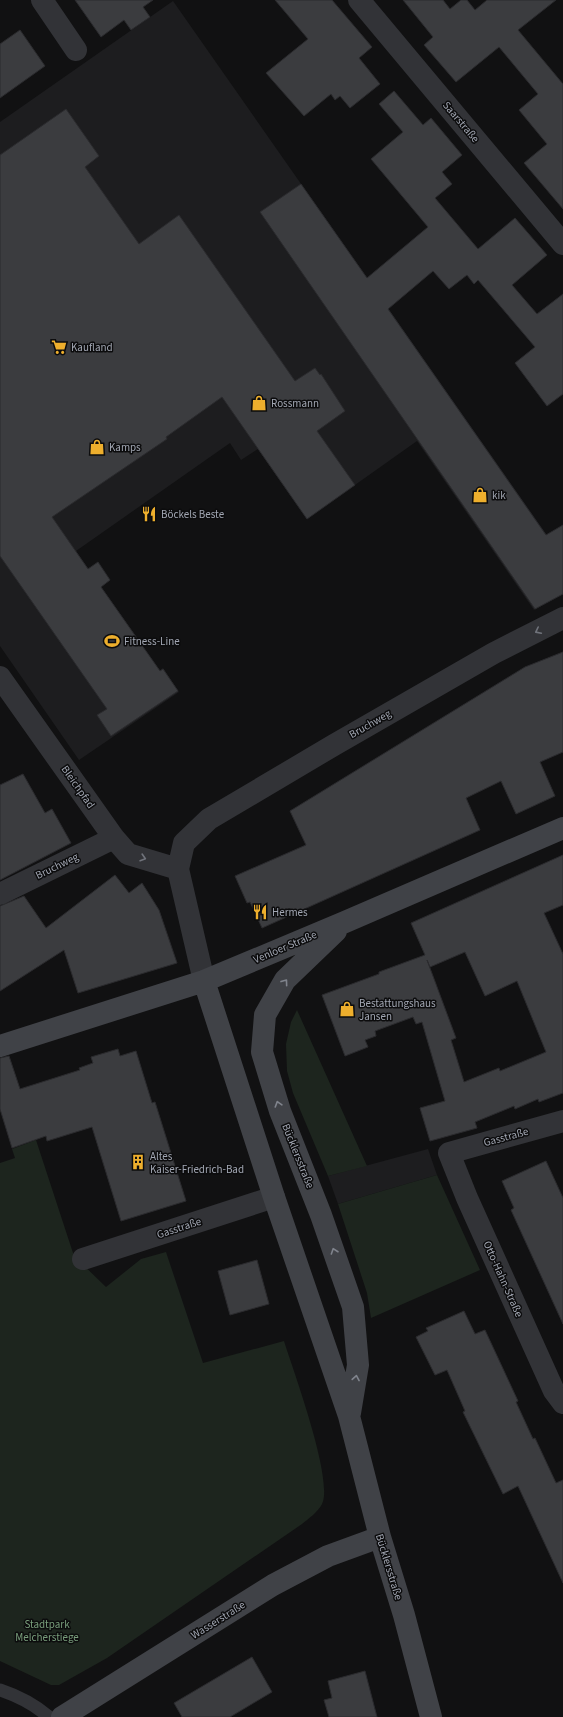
<svg xmlns="http://www.w3.org/2000/svg" width="563" height="1717" font-family="'Source Sans 3',sans-serif">
  <style>
    .built { fill: #1d1d1f }
    .green { fill: #1d251e }
    .building { fill: #3b3c3f; stroke: #2b2b2e; fill-rule: evenodd }
    .lines { fill: none; stroke-linecap: round; stroke-linejoin: round }
    .service { stroke: #323337; stroke-width: 13 }
    .minor { stroke: #323337; stroke-width: 22 }
    .secondary { stroke: #404247; stroke-width: 22 }
    .oneway { stroke: #70737b }
    .oneway2 { stroke: #80848d }
    .labels { text-anchor: middle; dominant-baseline: central; stroke-width: 3; stroke-linejoin: round; paint-order: stroke }
    .street-label { font-size: 11px; fill: #a2a7b3; stroke: #0c0c0d }
    .poi-label { font-size: 11px; fill: #a2a7b3; stroke: #0c0c0d; text-anchor: start }
    .park-label { font-size: 11px; fill: #799e7c; stroke: #0c0c0d }
  </style>
  <rect width="100%" height="100%" fill="#111112"/>
  <path class="built" d="M 173,1 L 563,558 L 563,594 L 534,610 L 417,441 L 307,519 L 258,449 L 241,460 L 230,443 L 76,551 L 160,671 L 163,668 L 179,692 L 79,760 L 0,646 L 0,122 Z
    M 428,1149 L 437,1175 L 338,1204 L 328,1176 Z"/>
  <path class="green" d="M 297,1010 L 367,1166 L 328,1176 L 293,1093 L 287,1071 L 286,1044 L 291,1022 Z
    M 36,1140 L 74,1256 L 106,1287 L 141,1259 L 166,1252 L 203,1363 L 284,1341 C 293,1370 334,1480 322,1504 C 318,1512 308,1519 302,1524 L 107,1658 L 59,1685 L 51,1685 L 0,1661 L 0,1163 L 15,1158 L 12,1149 Z
    M 437,1175 L 480,1270 L 371,1318 L 367,1293 L 338,1204 Z"/>
  <path class="building" d="M 75,0 L 153,0 L 143,7 L 150,17 L 131,30 L 124,20 L 101,37 Z
    M 275,0 L 332,0 L 372,47 L 359,58 L 380,84 L 350,108 L 340,96 L 335,100 L 331,94 L 304,116 L 266,73 L 308,39 Z
    M 403,0 L 443,0 L 450,9 L 461,0 L 467,0 L 475,10 L 487,0 L 556,0 L 518,30 L 563,84 L 563,209 L 524,163 L 547,144 L 519,110 L 538,94 L 499,47 L 456,82 L 424,45 L 433,37 Z
    M 20,30 L 45,66 L 0,98 L 0,44 Z
    M 394,91 L 423,125 L 431,118 L 462,155 L 442,172 L 452,184 L 435,198 L 478,249 L 515,218 L 547,255 L 512,285 L 537,314 L 563,294 L 563,394 L 547,406 L 515,363 L 535,347 L 478,280 L 474,284 L 467,275 L 449,289 L 433,271 L 388,309 L 546,535 L 563,525 L 563,594 L 535,609 L 260,212 L 301,184 L 367,278 L 428,227 L 371,159 L 403,132 L 379,104 Z
    M 66,109 L 99,156 L 85,167 L 139,244 L 179,215 L 295,381 L 315,368 L 320,375 L 321,374 L 345,411 L 317,431 L 355,485 L 307,519 L 222,397 L 166,437 L 167,439 L 52,517 L 88,569 L 98,562 L 110,580 L 101,587 L 160,671 L 163,669 L 178,691 L 111,736 L 97,715 L 107,709 L 0,556 L 0,155 Z
    M 563,652 L 563,752 L 540,762 L 555,796 L 516,814 L 501,781 L 466,798 L 480,830 L 262,928 L 250,902 L 247,903 L 235,876 L 306,845 L 290,811 L 525,667 Z
    M 23,774 L 45,813 L 52,809 L 71,843 L 0,880 L 0,785 Z
    M 563,855 L 563,905 L 544,913 L 563,954 L 563,1093 L 539,1102 L 538,1099 L 515,1109 L 514,1106 L 475,1122 L 477,1128 L 430,1141 L 420,1108 L 445,1101 L 422,1022 L 416,1024 L 413,1017 L 375,1031 L 376,1036 L 365,1040 L 368,1047 L 345,1056 L 322,995 L 379,974 L 379,972 L 425,955 L 411,923 ZM 465,952 L 485,996 L 517,981 L 546,1052 L 500,1071 L 499,1068 L 464,1082 L 451,1040 L 456,1038 L 427,960 L 430,967 Z
    M 115,875 L 129,893 L 142,883 L 159,910 L 177,963 L 78,993 L 64,950 L 0,991 L 0,906 L 24,896 L 46,928 Z
    M 118,1049 L 120,1056 L 136,1051 L 152,1103 L 155,1102 L 186,1201 L 121,1221 L 92,1127 L 47,1141 L 46,1136 L 12,1148 L 0,1109 L 0,1058 L 9,1056 L 20,1089 L 80,1070 L 79,1068 L 93,1063 L 91,1057 Z
    M 546,1161 L 563,1198 L 563,1324 L 511,1210 L 514,1208 L 502,1181 Z
    M 257,1260 L 269,1304 L 230,1315 L 218,1271 Z
    M 464,1311 L 475,1334 L 485,1330 L 518,1401 L 516,1402 L 533,1439 L 535,1438 L 556,1483 L 563,1480 L 563,1583 L 518,1486 L 503,1494 L 463,1412 L 465,1411 L 447,1370 L 435,1375 L 416,1337 L 428,1331 L 426,1328 Z
    M 252,1657 L 272,1692 L 230,1717 L 182,1717 L 174,1703 Z
    M 365,1671 L 377,1717 L 329,1717 L 324,1700 L 332,1698 L 328,1681 Z"/>
  <g class="lines">
    <path class="service" d="M 0,1690 C 18,1696 35,1705 49,1717"/>
    <path class="minor" d="M 42,0 L 76,50
      M 359,0 L 563,244
      M 0,677 L 114,838 L 128,854 L 178,869
      M 0,894 L 114,838
      M 204,981 L 178,869 L 184,843 L 209,819 L 334,745 L 494,653 L 563,618
      M 563,1121 L 449,1153 L 467,1198 L 554,1391 L 563,1403
      M 83,1259 L 274,1197"/>
    <path class="secondary" d="M 336,931 L 285,980 L 265,1015 L 262,1052 L 280,1111 L 321,1215 L 353,1307 L 358,1365 L 350,1413
      M 204,981 L 274,1197 L 349,1416 L 380,1537 L 404,1615 L 431,1717
      M 0,1046 L 204,981 L 345,922 L 563,828
      M 62,1717 L 273,1585 L 328,1556 L 380,1537"/>
  </g>
  <defs><path id="oneway-chevron" d="M-2-3.5L2.5 0L-2 3.5" fill="none" stroke-width="1.6" stroke-linecap="round" stroke-linejoin="round"/></defs>
  <g class="oneway">
    <use href="#oneway-chevron" transform="translate(538 631) rotate(153)"/>
    <use href="#oneway-chevron" transform="translate(143 858) rotate(17)"/>
  </g>
  <g class="oneway2">
    <use href="#oneway-chevron" transform="translate(285 982) rotate(-54)"/>
    <use href="#oneway-chevron" transform="translate(278 1104) rotate(-107)"/>
    <use href="#oneway-chevron" transform="translate(334 1251) rotate(-109)"/>
    <use href="#oneway-chevron" transform="translate(356 1378) rotate(-80)"/>
  </g>
  <defs>
    <g id="supermarket-bare" transform="scale(1.2)"><path d="M-6-5.5h2.5l.6 2H6L4.5 2H-2.5L-4.4-4H-6ZM-1.5 3.2a1.3 1.3 0 1 0 .1 0ZM3 3.2a1.3 1.3 0 1 0 .1 0Z" fill="#eeaf2d" stroke="#0c0c0d" stroke-width="2.5" paint-order="stroke"/></g>
    <g id="shop-bare" transform="scale(1.2)"><path d="M-5-2.5h2.3a2.7 3.5 0 0 1 5.4 0H5L5.5 6h-11ZM-1.5-2.5h3a1.5 2.3 0 0 0-3 0Z" fill="#eeaf2d" stroke="#0c0c0d" stroke-width="2.5" paint-order="stroke"/></g>
    <g id="restaurant-bare" transform="scale(1.2)"><path d="M-5-6h1v4h1v-4h1v4h1v-4h1v5L-1.5 .5V6h-2V.5L-5-1ZM5-6V6H3V1.5H1.5Q1.5-4 5-6Z" fill="#eeaf2d" stroke="#0c0c0d" stroke-width="2.5" paint-order="stroke"/></g>
    <g id="stadium-bare" transform="scale(1.2)"><path d="M0-5a6.5 5 0 1 0 0 10a6.5 5 0 1 0 0-10ZM-3.5-1.8h7v3.6h-7Z" fill="#eeaf2d" stroke="#0c0c0d" stroke-width="2.5" paint-order="stroke"/></g>
    <g id="building-bare" transform="scale(1.2)"><path d="M-4-6H4V6H1V3H-1V6H-4ZM-2.5-4.3h1.7v1.8h-1.7ZM.8-4.3h1.7v1.8H.8ZM-2.5-1h1.7V.8h-1.7ZM.8-1h1.7V.8H.8Z" fill="#eeaf2d" stroke="#0c0c0d" stroke-width="2.5" paint-order="stroke"/></g>
  </defs>
  <g fill-rule="evenodd">
    <use href="#supermarket-bare" x="59" y="347"/>
    <use href="#shop-bare" x="259" y="403"/>
    <use href="#shop-bare" x="97" y="447"/>
    <use href="#shop-bare" x="480" y="495"/>
    <use href="#restaurant-bare" x="149" y="514"/>
    <use href="#stadium-bare" x="112" y="641"/>
    <use href="#restaurant-bare" x="260" y="912"/>
    <use href="#shop-bare" x="347" y="1009"/>
    <use href="#building-bare" x="138" y="1162"/>
  </g>
  <g class="labels">
    <g class="street-label">
      <text transform="translate(461 122) rotate(50)">Saarstraße</text>
      <text transform="translate(370 724) rotate(-30)">Bruchweg</text>
      <text transform="translate(78 787) rotate(55)">Bleichpfad</text>
      <text transform="translate(57 866) rotate(-26)">Bruchweg</text>
      <text transform="translate(285 947) rotate(-23)">Venloer Straße</text>
      <text transform="translate(506 1137) rotate(-15)">Gasstraße</text>
      <text transform="translate(298 1156) rotate(68)">Bücklersstraße</text>
      <text transform="translate(179 1228) rotate(-18)">Gasstraße</text>
      <text transform="translate(503 1279) rotate(66)">Otto-Hahn-Straße</text>
      <text transform="translate(389 1567) rotate(73)">Bücklersstraße</text>
      <text transform="translate(218 1620) rotate(-32)">Wasserstraße</text>
    </g>
    <g class="poi-label">
      <text x="71" y="347">Kaufland</text>
      <text x="271" y="403">Rossmann</text>
      <text x="109" y="447">Kamps</text>
      <text x="492" y="495">kik</text>
      <text x="161" y="514">Böckels Beste</text>
      <text x="124" y="641">Fitness-Line</text>
      <text x="272" y="912">Hermes</text>
      <text x="359" y="1003">Bestattungshaus<tspan x="359" dy="13">Jansen</tspan></text>
      <text x="150" y="1156">Altes<tspan x="150" dy="13">Kaiser-Friedrich-Bad</tspan></text>
    </g>
    <g class="park-label">
      <text x="47" y="1624">Stadtpark<tspan x="47" dy="13">Melcherstiege</tspan></text>
    </g>
  </g>
</svg>
